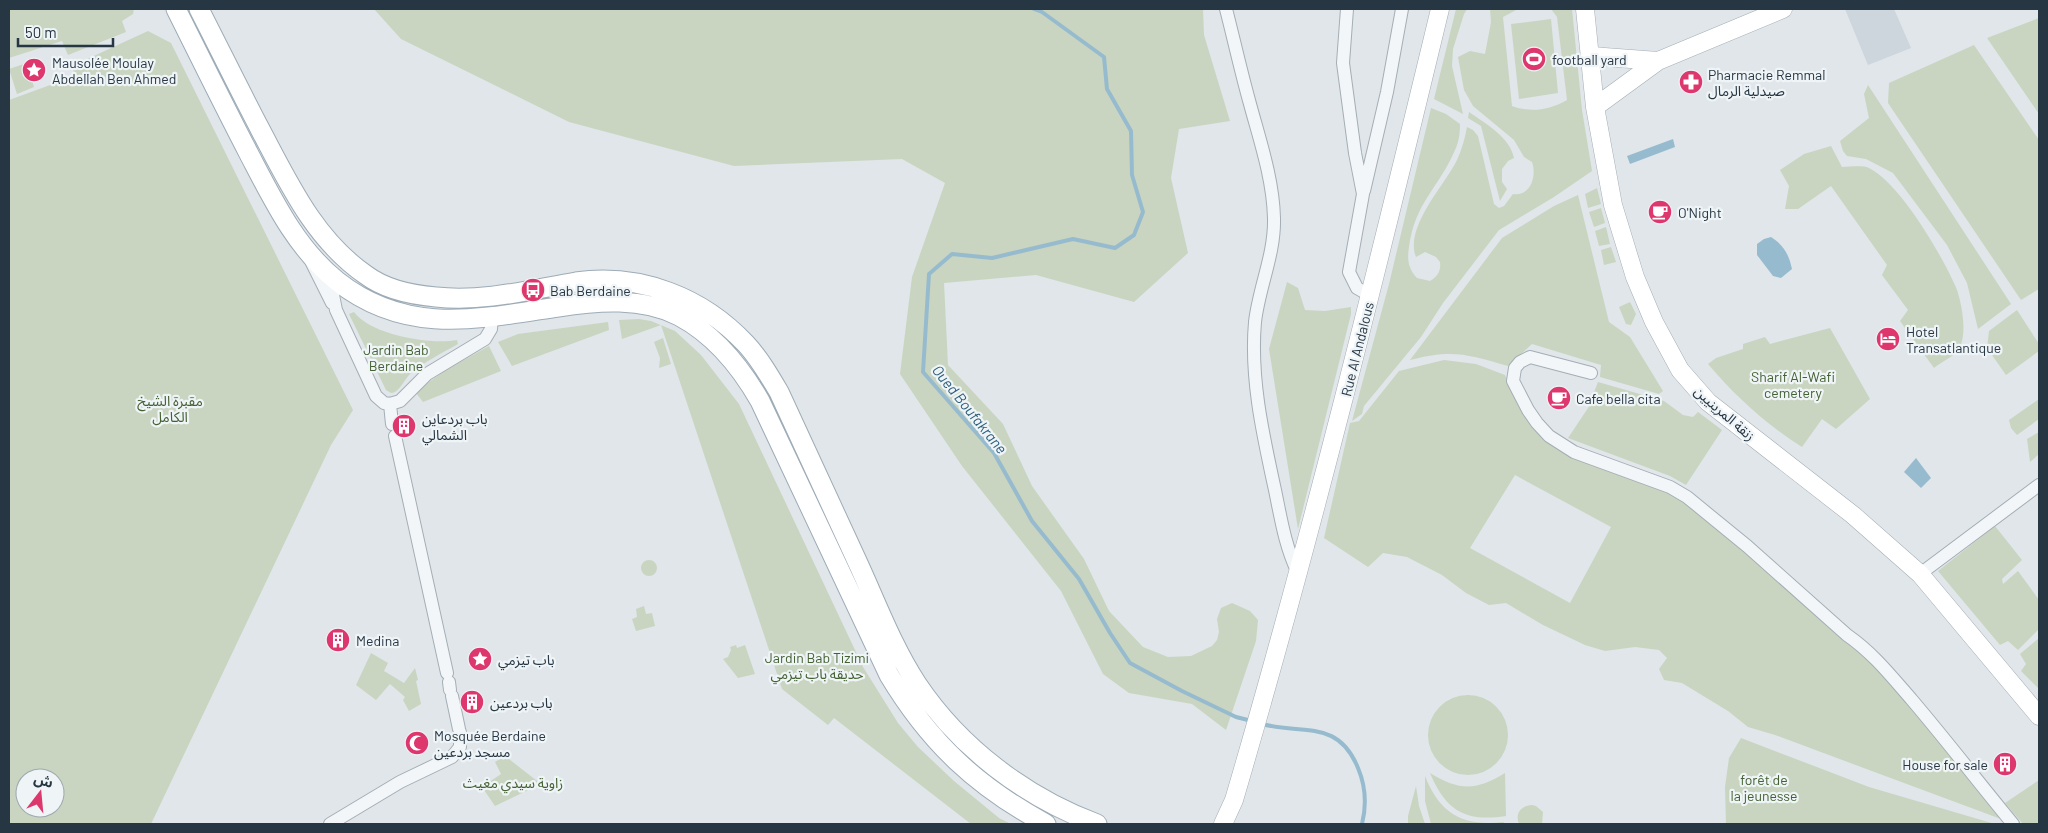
<svg xmlns="http://www.w3.org/2000/svg" width="2048" height="833" font-family="Barlow,'Noto Sans Arabic',sans-serif">
  <style>
    .built { fill: #cdd5dd }
    .green { fill: #c9d5c0; fill-rule: evenodd }
    .water { fill: #97bbce }
    .lines { fill: none; stroke-linecap: round; stroke-linejoin: round }
    .stream { stroke: #97bbce; stroke-width: 4 }
    .street-casing { stroke: #a4aeb5; stroke-width: 14 }
    .secondary-casing { stroke: #a4aeb5; stroke-width: 19 }
    .primary-casing { stroke: #9dacb7; stroke-width: 21 }
    .street { stroke: #f3f6f8; stroke-width: 12 }
    .secondary { stroke: #fff; stroke-width: 18 }
    .primary { stroke: #fff; stroke-width: 19 }
    .labels { text-anchor: middle; dominant-baseline: central; stroke-width: 4.5; stroke-linejoin: round; paint-order: stroke }
    .poi-label { font-size: 14px; fill: #263643; stroke: #eff4f7; text-anchor: start }
    .park-label { font-size: 14px; fill: #436132; stroke: #eff4f7 }
    .street-label { font-size: 14px; fill: #263643; stroke: #eff4f7 }
    .water-label { font-size: 15px; font-style: italic; fill: #2c5e7c; stroke: #eff4f7 }
  </style>
  <rect width="100%" height="100%" fill="#e0e6ea"/>
  <path class="built" d="M 1845,9 L 1894,9 L 1911,48 L 1868,65 Z"/>
  <path class="green" d="M 9,9 L 134,9 L 133,14 L 122,21 L 126,32 L 68,55 L 62,41 L 9,58 Z
    M 374,9 L 1203,9 L 1204,35 L 1230,121 L 1179,129 L 1171,178 L 1188,253 L 1134,302 L 1036,275 L 944,283 L 948,365 L 1003,424 L 1032,486 L 1084,559 L 1109,611 L 1143,647 L 1168,657 L 1191,656 L 1212,646 L 1217,640 L 1219,632 L 1217,619 L 1221,608 L 1232,603 L 1250,611 L 1258,620 L 1256,641 L 1226,730 L 1192,704 L 1129,693 L 1103,674 L 1061,591 L 962,466 L 900,374 L 912,277 L 945,183 L 902,159 L 734,166 L 569,122 L 401,39 Z
    M 1456,9 L 1467,9 L 1464,14 L 1453,49 L 1452,66 L 1463,114 L 1434,99 Z
    M 1490,9 L 1518,9 L 1503,17 L 1512,106 C 1531,113 1550,110 1567,100 L 1557,17 L 1551,9 L 1572,9 L 1582,110 L 1592,171 L 1554,197 L 1499,230 L 1443,303 L 1421,337 L 1364,406 L 1362,414 L 1352,421 L 1389,284 L 1431,108 L 1446,114 L 1460,124 C 1460,133 1459,142 1455,150 C 1439,188 1415,202 1409,247 C 1407,259 1408,269 1417,278 L 1430,281 C 1438,276 1441,271 1440,262 L 1436,257 L 1425,252 L 1416,257 C 1404,227 1445,185 1457,160 C 1462,149 1465,138 1467,127 L 1473,130 L 1478,136 L 1494,204 L 1499,208 L 1504,206 L 1513,194 C 1531,197 1537,175 1532,162 L 1524,157 L 1514,140 L 1473,106 L 1464,90 L 1458,57 L 1470,51 L 1485,54 L 1491,22 Z
    M 2039,18 L 2039,114 L 1987,38 Z
    M 1551,19 L 1558,93 L 1519,99 L 1511,24 Z
    M 148,31 L 171,43 L 353,410 L 331,445 L 151,824 L 9,824 L 9,100 L 75,76 L 72,66 ZM 25,778 L 55,778 L 55,808 L 25,808 Z
    M 1974,45 L 2039,140 L 2039,289 L 2021,300 L 1888,103 L 1889,83 Z
    M 27,63 L 34,87 L 17,94 L 9,69 Z
    M 1868,85 L 2011,304 L 1978,329 L 1967,283 L 1947,245 L 1893,173 L 1866,159 L 1847,156 L 1843,151 L 1840,141 L 1869,118 L 1864,94 Z
    M 1469,112 C 1486,124 1510,137 1514,158 L 1508,161 L 1502,169 L 1502,182 L 1507,189 L 1500,201 L 1481,126 L 1468,118 Z
    M 1831,146 L 1842,167 C 1850,167 1862,165 1869,168 C 1900,183 1944,258 1957,290 C 1962,305 1968,336 1958,350 C 1953,357 1941,362 1934,368 L 1900,321 L 1908,310 L 1882,275 L 1887,265 L 1831,186 L 1798,209 L 1785,209 L 1789,186 L 1780,170 L 1804,154 Z
    M 1597,188 L 1601,204 L 1588,208 L 1585,194 Z
    M 1578,195 L 1609,322 L 1630,337 L 1663,391 L 1659,394 L 1600,377 L 1601,365 L 1532,344 L 1508,366 C 1467,354 1452,349 1410,360 L 1502,238 L 1554,206 Z
    M 1601,208 L 1605,223 L 1594,227 L 1589,212 Z
    M 1606,227 L 1610,244 L 1599,246 L 1595,231 Z
    M 1611,247 L 1616,262 L 1604,265 L 1601,250 Z
    M 1287,282 L 1298,288 L 1305,310 L 1325,311 L 1351,307 L 1351,314 L 1298,529 L 1269,349 Z
    M 1630,302 L 1636,314 L 1631,325 L 1626,324 L 1619,307 Z
    M 2017,310 L 2039,344 L 2039,351 L 2006,375 L 1987,348 L 1989,331 Z
    M 354,312 C 371,335 430,345 457,340 L 458,344 C 442,353 424,362 410,374 C 404,380 399,393 391,393 L 386,390 L 349,314 Z
    M 639,319 L 651,321 L 675,331 L 701,355 L 739,404 L 863,667 L 898,723 L 918,747 L 954,781 L 999,818 L 1011,824 L 971,824 L 834,718 L 828,725 L 782,689 L 661,325 L 622,339 L 619,320 Z
    M 608,322 L 609,330 L 512,366 L 498,342 L 518,334 Z
    M 1830,328 L 1870,399 L 1836,429 L 1822,419 L 1802,447 C 1767,425 1735,396 1708,364 L 1716,358 L 1743,349 L 1743,344 L 1765,337 L 1770,344 Z
    M 663,338 L 671,364 L 659,368 L 660,358 L 654,342 Z
    M 489,346 L 501,371 L 423,402 L 416,393 C 437,373 464,360 489,346 Z
    M 1444,360 L 1476,364 L 1505,375 C 1515,400 1531,426 1551,445 L 1674,493 L 1747,549 L 1869,657 L 2009,822 L 1775,735 L 1748,727 L 1728,711 L 1682,683 L 1664,680 L 1659,669 L 1667,658 L 1659,650 L 1635,647 L 1605,651 L 1585,645 L 1543,625 L 1506,603 L 1489,605 L 1466,593 L 1442,575 L 1407,557 L 1383,553 L 1368,567 L 1324,538 L 1350,423 L 1359,421 L 1399,371 ZM 1515,475 L 1611,527 L 1570,603 L 1470,548 Z
    M 1598,382 L 1664,401 L 1683,415 L 1693,417 L 1698,412 L 1722,430 L 1686,485 L 1670,476 L 1568,438 L 1588,408 Z
    M 2039,399 L 2039,419 L 2017,435 L 2011,428 L 2009,420 Z
    M 2039,432 L 2039,454 L 2030,462 L 2027,439 Z
    M 1995,526 L 2022,560 L 2002,579 L 2003,584 L 2018,571 L 2039,600 L 2039,629 L 2018,650 L 2008,641 L 2000,645 L 1938,571 Z
    M641 568a8 8 0 1 1 16 0a8 8 0 1 1-16 0Z
    M 644,606 L 646,614 L 652,613 L 655,626 L 636,631 L 632,619 L 637,617 L 636,609 Z
    M 2039,638 L 2039,689 L 2021,671 L 2026,664 L 2020,654 Z
    M 736,645 L 737,648 L 745,645 L 755,674 L 738,678 L 723,659 L 728,657 L 731,650 L 730,647 Z
    M 371,653 L 388,663 L 384,671 L 404,683 L 415,668 L 418,680 L 416,681 L 421,704 L 409,711 L 403,700 L 405,697 L 390,684 L 376,700 L 356,685 Z
    M1428 735a40 40 0 1 1 80 0a40 40 0 1 1-80 0Z
    M 1741,738 L 1869,787 L 1995,824 L 1726,824 L 1725,787 L 1729,758 Z
    M 505,756 L 541,784 L 495,806 L 482,787 L 501,774 L 495,762 Z
    M 1430,773 C 1460,791 1475,791 1505,773 L 1506,816 C 1465,822 1446,811 1430,773 Z
    M 1425,776 C 1440,814 1463,827 1504,822 L 1503,824 L 1431,824 L 1425,801 Z
    M 2039,780 L 2039,824 L 2023,824 L 2005,803 Z
    M 1416,786 L 1419,806 L 1425,824 L 1408,824 L 1408,816 Z
    M 1532,805 L 1536,806 L 1543,812 L 1542,824 L 1519,824 C 1515,814 1520,806 1532,805 Z"/>
  <path class="water" d="M 1673,139 L 1675,147 L 1630,164 L 1627,156 Z
    M 1771,237 C 1784,245 1789,255 1792,269 L 1781,278 L 1773,276 L 1757,255 L 1757,244 L 1764,239 Z
    M 1916,458 L 1931,478 L 1921,488 L 1904,472 Z"/>
  <g class="lines">
    <path class="stream" d="M 1034,9 L 1042,12 L 1104,57 L 1107,89 L 1131,131 L 1132,175 L 1143,212 L 1134,235 L 1115,248 L 1073,239 L 992,258 L 952,254 L 929,274 L 923,372 L 994,453 L 1032,521 L 1079,579 L 1110,633 L 1130,663 L 1182,691 L 1236,717 L 1252,721
      M 1262,724 C 1304,735 1338,719 1358,768 C 1366,787 1367,804 1362,824"/>
    <g class="street-casing">
      <path id="street" d="M 1226,9 C 1234,40 1241,72 1250,104 C 1260,141 1273,179 1274,218 C 1275,254 1259,287 1255,322 C 1250,378 1263,435 1275,490 C 1281,519 1285,546 1298,573
        M 1347,9 L 1343,63 L 1355,153 L 1363,194 L 1349,272 L 1357,288 L 1371,296
        M 1364,191 L 1387,92 L 1402,9
        M 312,263 L 332,303
        M 338,282 L 333,295 L 336,310 L 376,396 L 384,403 L 390,404 L 400,401 L 427,374 L 485,339 L 491,329 L 492,317
        M 1591,373 L 1530,357 L 1520,362 L 1515,368 L 1513,381 L 1528,410 L 1537,423 L 1549,436 L 1574,452 L 1670,487 L 1687,497 L 1747,546 L 1847,635 C 1873,653 1891,676 1912,700 C 1947,741 1979,783 2013,824
        M 390,404 L 392,424
        M 395,436 L 447,673
        M 1920,574 L 2039,485
        M 449,682 L 450,690
        M 452,696 L 459,729
        M 330,824 L 400,782 L 452,757 L 460,747 L 460,732"/>
    </g>
    <g class="secondary-casing">
      <path id="secondary" d="M 1585,9 L 1595,107 L 1613,205 L 1635,277 L 1654,322 L 1680,370 L 1708,402 L 1853,515 L 1920,574 L 2039,716
        M 1591,56 L 1658,61
        M 1595,107 L 1658,61 L 1783,9
        M 1223,824 L 1234,800 C 1311,538 1376,274 1440,9"/>
    </g>
    <g class="primary-casing">
      <path id="primary" d="M 176,9 C 200,57 224,106 249,154 C 273,200 296,248 337,281 C 406,336 478,319 558,307 C 597,301 642,297 679,316 C 715,335 740,366 760,401 L 889,675 C 930,743 976,786 1046,824
        M 199,9 C 220,50 240,91 261,131 C 289,184 315,240 366,275 C 386,290 412,295 436,297 C 483,302 529,290 576,282 C 640,273 702,297 746,344 C 759,358 769,375 779,392 C 805,448 831,505 857,561 C 876,602 892,646 917,684 C 960,748 1025,797 1097,824"/>
    </g>
    <use href="#street" class="street"/>
    <use href="#secondary" class="secondary"/>
    <use href="#primary" class="primary"/>
  </g>
  <defs>
    <g id="stadium-disc" transform="scale(1.25)"><circle r="9.5" fill="#dd376d" stroke="#eff4f7"/><path d="M0-5a6.5 5 0 1 0 0 10a6.5 5 0 1 0 0-10ZM-3.5-1.8h7v3.6h-7Z" fill="#fff"/></g>
    <g id="sight-disc" transform="scale(1.25)"><circle r="9.5" fill="#dd376d" stroke="#eff4f7"/><path d="M0-6L1.8-2.2L6-1.7L2.9 1.2L3.7 5.4L0 3.3L-3.7 5.4L-2.9 1.2L-6-1.7L-1.8-2.2Z" fill="#fff"/></g>
    <g id="pharmacy-disc" transform="scale(1.25)"><circle r="9.5" fill="#dd376d" stroke="#eff4f7"/><path d="M-2-6h4v4h4v4h-4v4h-4v-4h-4v-4h4Z" fill="#fff"/></g>
    <g id="cafe-disc" transform="scale(1.25)"><circle r="9.5" fill="#dd376d" stroke="#eff4f7"/><path d="M-5.5-4.5H6V0H3Q3 3.5 0 3.5H-2.5Q-5.5 3.5-5.5 0ZM3-3.2v2h1.7v-2ZM-6 4.5H4V6H-6Z" fill="#fff"/></g>
    <g id="bus-disc" transform="scale(1.25)"><circle r="9.5" fill="#dd376d" stroke="#eff4f7"/><path d="M-5-6H5V4H4V6H2V4H-2V6H-4V4H-5ZM-3.5-4V0h7V-4ZM-3.5 1.2v1.5H-2V1.2ZM2 1.2v1.5H3.5V1.2Z" fill="#fff"/></g>
    <g id="hotel-disc" transform="scale(1.25)"><circle r="9.5" fill="#dd376d" stroke="#eff4f7"/><path d="M-6-4.5h1.5V1H6V5H4.5V3h-9V5H-6ZM-4 0a1.8 1.8 0 1 1 3.6 0ZM.5 0V-2.5h3Q6-2.5 6 0Z" fill="#fff"/></g>
    <g id="building-disc" transform="scale(1.25)"><circle r="9.5" fill="#dd376d" stroke="#eff4f7"/><path d="M-4-6H4V6H1V3H-1V6H-4ZM-2.5-4.3h1.7v1.8h-1.7ZM.8-4.3h1.7v1.8H.8ZM-2.5-1h1.7V.8h-1.7ZM.8-1h1.7V.8H.8Z" fill="#fff"/></g>
    <g id="mosque-disc" transform="scale(1.25)"><circle r="9.5" fill="#dd376d" stroke="#eff4f7"/><path d="M3.5-4.9A6 6 0 1 0 3.5 4.9A5 5 0 1 1 3.5-4.9Z" fill="#fff"/></g>
  </defs>
  <g fill-rule="evenodd">
    <use href="#stadium-disc" x="1534" y="59"/>
    <use href="#sight-disc" x="34" y="70"/>
    <use href="#pharmacy-disc" x="1691" y="82"/>
    <use href="#cafe-disc" x="1660" y="212"/>
    <use href="#bus-disc" x="533" y="290"/>
    <use href="#hotel-disc" x="1888" y="339"/>
    <use href="#cafe-disc" x="1559" y="398"/>
    <use href="#building-disc" x="404" y="426"/>
    <use href="#building-disc" x="338" y="640"/>
    <use href="#sight-disc" x="480" y="659"/>
    <use href="#building-disc" x="472" y="702"/>
    <use href="#mosque-disc" x="417" y="743"/>
    <use href="#building-disc" x="2005" y="764"/>
  </g>
  <g class="labels">
    <g class="poi-label">
      <text x="1552" y="59">football yard</text>
      <text x="52" y="62">Mausolée Moulay<tspan x="52" dy="16">Abdellah Ben Ahmed</tspan></text>
      <text x="1708" y="74">Pharmacie Remmal<tspan x="1708" dy="16">صيدلية الرمال</tspan></text>
      <text x="1678" y="212">O'Night</text>
      <text x="550" y="290">Bab Berdaine</text>
      <text x="1906" y="331">Hotel<tspan x="1906" dy="16">Transatlantique</tspan></text>
      <text x="1576" y="398">Cafe bella cita</text>
      <text x="422" y="418">باب بردعاين<tspan x="422" dy="16">الشمالي</tspan></text>
      <text x="356" y="640">Medina</text>
      <text x="498" y="659">باب تيزمي</text>
      <text x="490" y="702">باب بردعين</text>
      <text x="434" y="735">Mosquée Berdaine<tspan x="434" dy="16">مسجد بردعين</tspan></text>
      <text x="1988" y="764" text-anchor="end">House for sale</text>
    </g>
    <g class="park-label">
      <text x="396" y="349">Jardin Bab<tspan x="396" dy="16">Berdaine</tspan></text>
      <text x="1793" y="376">Sharif Al-Wafi<tspan x="1793" dy="16">cemetery</tspan></text>
      <text x="170" y="400">مقبرة الشيخ<tspan x="170" dy="16">الكامل</tspan></text>
      <text x="817" y="657">Jardin Bab Tizimi<tspan x="817" dy="16">حديقة باب تيزمي</tspan></text>
      <text x="1764" y="779">forêt de<tspan x="1764" dy="16">la jeunesse</tspan></text>
      <text x="513" y="782">زاوية سيدي مغيث</text>
    </g>
    <g class="street-label">
      <text transform="translate(1357 349) rotate(-76)">Rue Al Andalous</text>
      <text transform="translate(1725 413) rotate(41)">زنقة المرينيين</text>
    </g>
    <g class="water-label">
      <text transform="translate(970 409) rotate(51)">Oued Boufakrane</text>
    </g>
  </g>
  <rect width="2048" height="833" fill="none" stroke="#263643" stroke-width="20"/>
  <g transform="translate(40 793) rotate(16)"><circle r="24" fill="#eff4f7" stroke="#9fa8af"/>
  <path d="M0-4L9 19L0 12L-9 19Z" fill="#dd376d"/>
  <text y="-8" font-size="14" font-weight="bold" text-anchor="middle" fill="#263643">ش</text>
  </g>
  <path d="M18 38v8h95v-8" fill="none" stroke="#263643" stroke-width="2.5"/>
  <text x="25" y="38" font-size="15" fill="#263643" stroke="#eff4f7" stroke-width="4" paint-order="stroke">50 m</text>
</svg>
